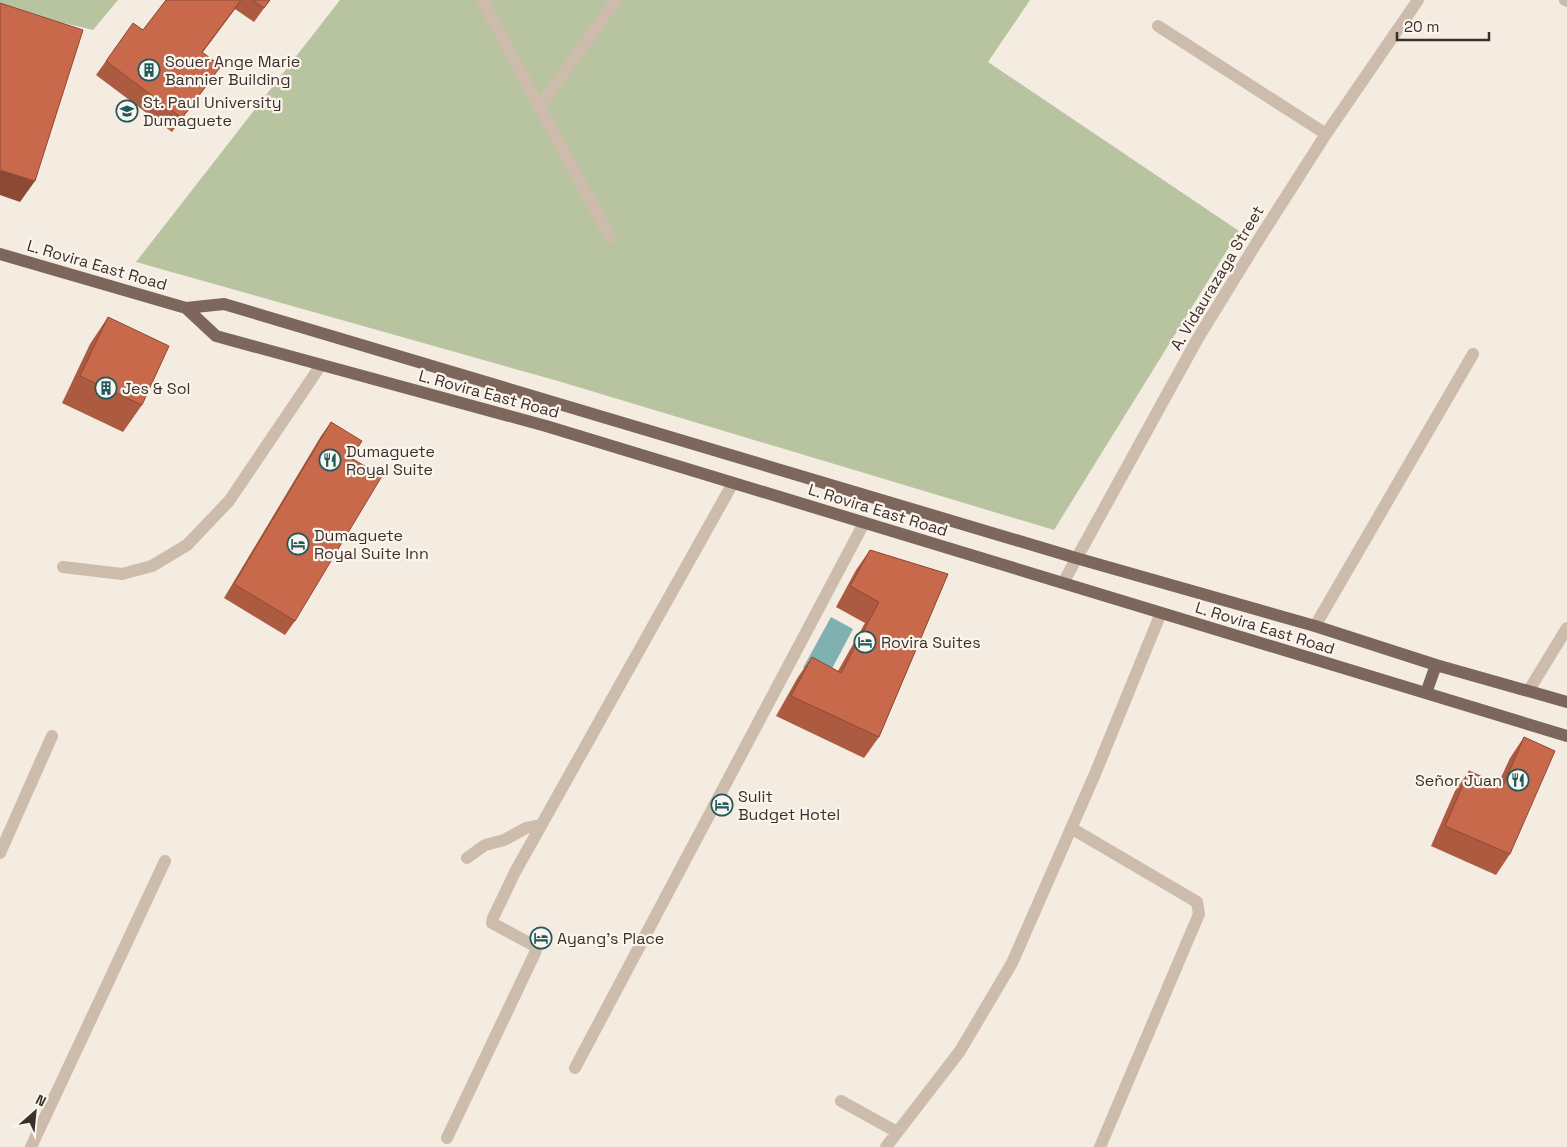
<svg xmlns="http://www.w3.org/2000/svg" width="1567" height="1147" font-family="'Space Grotesk',sans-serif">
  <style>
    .green { fill: #b8c4a0 }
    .water { fill: #7fb0b2 }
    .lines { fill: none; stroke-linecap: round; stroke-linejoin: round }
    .minor { stroke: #cdbbac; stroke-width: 12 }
    .major { stroke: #7d675c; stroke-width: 12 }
    .wall { fill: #ac5a40 }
    .shaded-wall { fill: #8c4a34 }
    .building { fill: #c8694b; stroke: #8c4a34 }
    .labels { text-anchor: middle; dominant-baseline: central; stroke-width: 4.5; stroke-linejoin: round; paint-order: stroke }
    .poi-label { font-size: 16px; fill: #3b302b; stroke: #fbf5ee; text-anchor: start }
    .street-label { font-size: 16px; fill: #3b302b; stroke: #fbf5ee }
  </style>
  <rect width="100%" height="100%" fill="#f4ebe1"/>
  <path class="green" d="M 0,0 L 118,0 L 93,30 L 0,8 Z
    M 340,0 L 1030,0 L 988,62 L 1239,231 L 1054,530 L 558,381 L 136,262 Z"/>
  <path class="water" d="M 831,617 L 853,629 L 826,680 L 803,668 Z"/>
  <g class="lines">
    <path class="minor" d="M 482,0 L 610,237
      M 1565,0 L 1567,1
      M 1158,26 L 1326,134
      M 539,107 L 616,0
      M 63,567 L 122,574 L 152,566 L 187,545 L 229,501 L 321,365
      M 1063,583 L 1198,338 L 1259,239 L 1326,134 L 1418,0
      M 1315,626 L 1473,354
      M 1529,690 L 1567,628
      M 1071,828 L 1197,902 L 1199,914 L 1100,1147
      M 0,853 L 52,736
      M 467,858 L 485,845 L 504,840 L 526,828 L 540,825
      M 575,1068 L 864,523
      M 841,1101 L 897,1132
      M 447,1138 L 535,953 L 536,949 L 533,945 L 492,923 L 493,918 L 515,872 L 733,483
      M 31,1147 L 165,861
      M 886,1147 L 960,1051 L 1012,963 L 1095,774 L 1161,613"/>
    <path class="major" d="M 0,254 L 186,308 L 224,304 L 1076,558 L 1315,626 L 1436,665 L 1567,702
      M 186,308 L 216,336 L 546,426 L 1567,736
      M 1426,693 L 1436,665"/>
  </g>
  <path class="wall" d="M 166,0 L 270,0 L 254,22 L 235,9 L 203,52 L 211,80 L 172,132 L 96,75 L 106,61 L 143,30 Z
    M 108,317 L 142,405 L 123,432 L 62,403 L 90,344 Z
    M 331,422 L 351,458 L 295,621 L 285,635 L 224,598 L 321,436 Z
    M 870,550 L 948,574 L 879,737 L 864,758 L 776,716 L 798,677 L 812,657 L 838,671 L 865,623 L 836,607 L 856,570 Z
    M 1524,737 L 1510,854 L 1496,875 L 1431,846 L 1455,791 L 1469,771 L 1498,784 L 1510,758 Z"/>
  <path class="shaded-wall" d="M 241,0 L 235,9 L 192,66 L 202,52 Z
    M 0,170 L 35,181 L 20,202 L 0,195 Z"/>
  <path class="building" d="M 166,0 L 241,0 L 202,52 L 221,66 L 182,118 L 106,61 L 133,23 L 143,30 Z
    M 252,0 L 270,0 L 264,8 Z
    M 0,3 L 83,30 L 35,181 L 0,170 Z
    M 108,317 L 169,346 L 142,405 L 80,376 Z
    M 331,422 L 362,441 L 351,458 L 382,476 L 295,621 L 234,584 Z
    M 870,550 L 948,574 L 879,737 L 791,696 L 812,657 L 841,673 L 879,602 L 850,586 Z
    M 1524,737 L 1555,751 L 1510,854 L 1445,826 L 1469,771 L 1503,786 Z"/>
  <defs>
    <g id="building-ring" transform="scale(1.125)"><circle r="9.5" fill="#fbf5ee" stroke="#1f5a5e" stroke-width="1.5"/><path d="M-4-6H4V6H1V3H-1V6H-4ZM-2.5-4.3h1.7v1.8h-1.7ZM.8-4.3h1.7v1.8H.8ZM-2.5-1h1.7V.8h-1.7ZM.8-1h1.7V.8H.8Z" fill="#1f5a5e"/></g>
    <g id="university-ring" transform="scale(1.125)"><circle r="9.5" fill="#fbf5ee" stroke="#1f5a5e" stroke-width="1.5"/><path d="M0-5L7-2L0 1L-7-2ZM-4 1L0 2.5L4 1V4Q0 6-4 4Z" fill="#1f5a5e"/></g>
    <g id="restaurant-ring" transform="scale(1.125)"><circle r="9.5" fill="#fbf5ee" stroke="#1f5a5e" stroke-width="1.5"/><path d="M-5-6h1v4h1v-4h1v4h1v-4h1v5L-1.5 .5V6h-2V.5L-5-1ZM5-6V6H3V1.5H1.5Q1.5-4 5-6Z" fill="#1f5a5e"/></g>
    <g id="hotel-ring" transform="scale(1.125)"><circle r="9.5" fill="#fbf5ee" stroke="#1f5a5e" stroke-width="1.5"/><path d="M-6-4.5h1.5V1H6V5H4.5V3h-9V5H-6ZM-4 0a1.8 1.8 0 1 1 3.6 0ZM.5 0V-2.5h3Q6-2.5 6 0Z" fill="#1f5a5e"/></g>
  </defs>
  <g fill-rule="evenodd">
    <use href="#building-ring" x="149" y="70"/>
    <use href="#university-ring" x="127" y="111"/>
    <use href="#building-ring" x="106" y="388"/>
    <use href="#restaurant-ring" x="330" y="460"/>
    <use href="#hotel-ring" x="298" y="544"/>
    <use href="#hotel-ring" x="865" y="642"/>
    <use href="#restaurant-ring" x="1518" y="780"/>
    <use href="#hotel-ring" x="722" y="805"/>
    <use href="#hotel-ring" x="541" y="938"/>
  </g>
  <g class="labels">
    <g class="poi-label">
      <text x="165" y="61">Souer Ange Marie<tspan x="165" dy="18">Bannier Building</tspan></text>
      <text x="143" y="102">St. Paul University<tspan x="143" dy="18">Dumaguete</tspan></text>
      <text x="122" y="388">Jes &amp; Sol</text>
      <text x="346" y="451">Dumaguete<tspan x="346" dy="18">Royal Suite</tspan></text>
      <text x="314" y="535">Dumaguete<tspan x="314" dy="18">Royal Suite Inn</tspan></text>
      <text x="881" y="642">Rovira Suites</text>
      <text x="1502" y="780" text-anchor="end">Señor Juan</text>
      <text x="738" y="796">Sulit<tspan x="738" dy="18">Budget Hotel</tspan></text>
      <text x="557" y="938">Ayang's Place</text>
    </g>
    <g class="street-label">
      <text transform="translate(97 265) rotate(16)">L. Rovira East Road</text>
      <text transform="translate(1217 278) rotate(-59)">A. Vidaurazaga Street</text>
      <text transform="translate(489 394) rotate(15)">L. Rovira East Road</text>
      <text transform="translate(878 510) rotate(17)">L. Rovira East Road</text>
      <text transform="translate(1265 628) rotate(17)">L. Rovira East Road</text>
    </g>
  </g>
  <g transform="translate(35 1112) rotate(27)" stroke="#fbf5ee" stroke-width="4" paint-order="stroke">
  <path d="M0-4L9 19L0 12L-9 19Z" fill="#3b302b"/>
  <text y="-8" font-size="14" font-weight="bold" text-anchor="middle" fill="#3b302b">N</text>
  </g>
  <path d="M1397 32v8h92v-8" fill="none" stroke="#3b302b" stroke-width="2.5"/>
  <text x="1404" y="32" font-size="15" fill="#3b302b" stroke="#fbf5ee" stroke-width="4" paint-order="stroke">20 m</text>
</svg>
